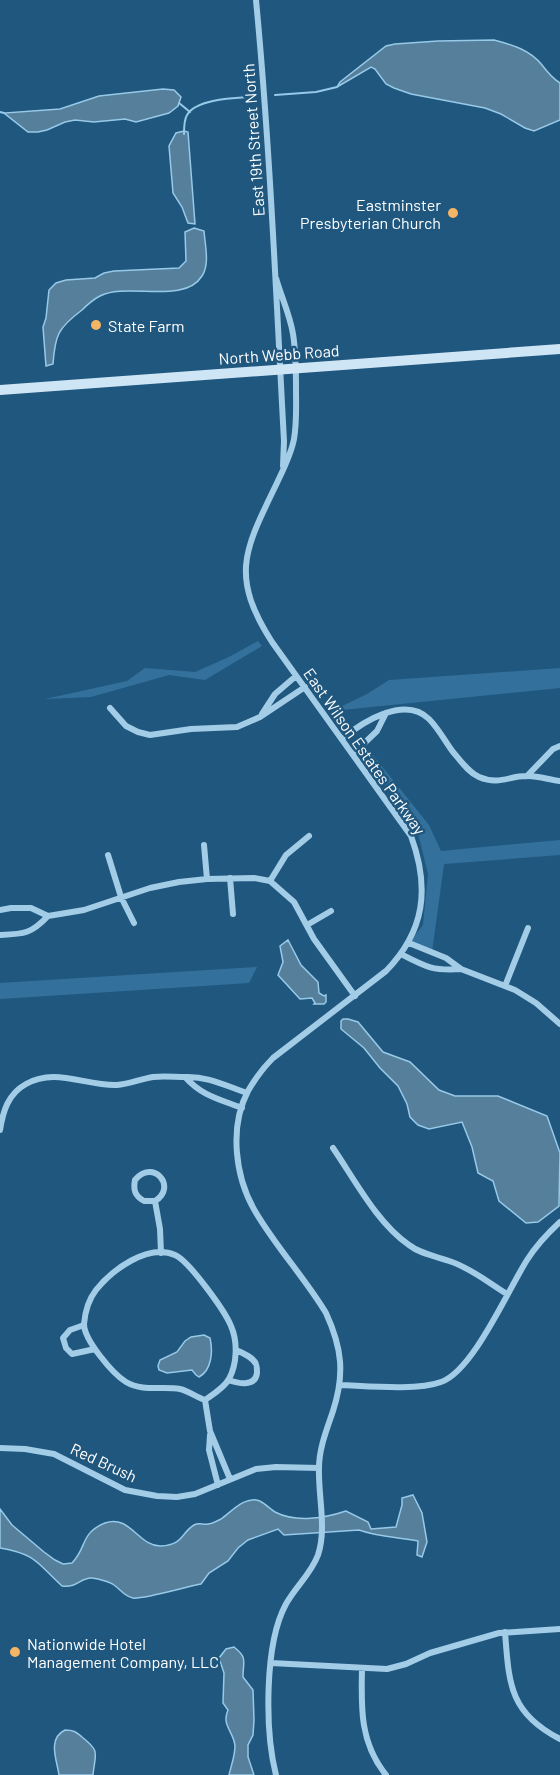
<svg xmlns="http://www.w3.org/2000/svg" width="560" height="1775" font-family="Barlow,sans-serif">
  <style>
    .green { fill: #33719c }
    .water { fill: #567f9b; stroke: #97c9e8; stroke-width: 1.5 }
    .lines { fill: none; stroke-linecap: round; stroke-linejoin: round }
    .stream { stroke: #97c9e8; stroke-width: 2 }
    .street { stroke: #a3cce7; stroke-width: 6 }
    .secondary { stroke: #cee5f6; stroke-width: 10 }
    .poi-dot { fill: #f4b664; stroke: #20577e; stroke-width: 2 }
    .labels { text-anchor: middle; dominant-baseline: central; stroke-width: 5; stroke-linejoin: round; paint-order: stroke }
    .street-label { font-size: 16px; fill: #fff; stroke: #20577e }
    .poi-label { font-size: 16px; fill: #fff; stroke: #20577e; text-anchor: start }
  </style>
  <rect width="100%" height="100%" fill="#20577e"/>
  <path class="green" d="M 258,641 L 262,646 L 205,680 L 169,675 L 91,697 L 45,699 L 127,681 L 145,668 L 195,672 L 229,657 Z
    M 560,668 L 560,688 L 332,711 L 367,694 L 389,680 Z
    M 364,744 L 429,825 L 441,851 L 560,840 L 560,855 L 444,864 L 432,952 L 409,943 L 423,925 L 428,874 L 418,833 L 362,754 Z
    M 257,967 L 249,983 L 0,999 L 0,983 Z"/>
  <path class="water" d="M 494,40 C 513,45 530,50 542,65 C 548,73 552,78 560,83 L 560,120 L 534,131 L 525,128 L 501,114 L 485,108 L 411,94 L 394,88 L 386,84 L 375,69 L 371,67 L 337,87 L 340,82 L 386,46 L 395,44 L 438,41 Z
    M 163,89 L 174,90 L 181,97 L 178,106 L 169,113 L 136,122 L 125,119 L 94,122 L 75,120 L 65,122 L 47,130 L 38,132 L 28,132 L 4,113 L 60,109 L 99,96 Z
    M 184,131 L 188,132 L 195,224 L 188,223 L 182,207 L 173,193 L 169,146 L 176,133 Z
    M 194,228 L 204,231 C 205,245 210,264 202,276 C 184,305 127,282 100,296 C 94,299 87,305 82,310 C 58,328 55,335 53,364 L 46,366 L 43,327 L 46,318 L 49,290 L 56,283 L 66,280 L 95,278 L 104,273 L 114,271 L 179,268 L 186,261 L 185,232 Z
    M 288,940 L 301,965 L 318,982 L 319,993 L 324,996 L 326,995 L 326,1002 L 324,1004 L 314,1004 L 315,1003 L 312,998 L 300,999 L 278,975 L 283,962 L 280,946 Z
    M 343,1019 L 348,1019 L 358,1022 L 383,1052 L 410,1062 L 439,1090 L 455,1096 L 498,1096 L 547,1116 L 560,1153 L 559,1206 L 538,1222 L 526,1223 L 499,1201 L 493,1181 L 478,1173 L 472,1147 L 462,1122 L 429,1129 L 418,1125 L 410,1117 L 407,1104 L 398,1086 L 380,1068 L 364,1048 L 341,1029 L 341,1021 Z
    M 204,1335 L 210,1338 C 213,1351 212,1370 199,1377 L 196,1375 L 192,1370 L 167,1373 L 159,1370 L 158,1366 L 160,1360 L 177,1352 L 185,1341 L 191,1337 Z
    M 413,1495 L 422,1513 L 427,1542 L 422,1557 L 417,1555 L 418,1541 C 398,1537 378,1537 359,1530 L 284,1535 L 278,1529 L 248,1540 L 238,1548 L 228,1561 L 209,1573 L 201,1584 C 189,1586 141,1600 133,1598 C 125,1597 121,1590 114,1585 C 110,1582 99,1579 92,1578 C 81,1577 78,1588 62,1586 C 37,1563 36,1554 0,1548 L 0,1509 L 12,1525 L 44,1552 L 55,1560 L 63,1564 L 72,1563 C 87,1548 80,1533 105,1523 C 130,1514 139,1547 161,1546 C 183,1545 181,1533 194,1525 C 199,1522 203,1525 208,1524 C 212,1524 217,1521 221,1519 C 230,1513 240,1501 252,1500 C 261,1498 268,1508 275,1512 C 296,1523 325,1518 346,1511 L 368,1522 L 371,1529 L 396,1527 L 402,1505 L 402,1498 Z
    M 234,1647 C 248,1658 243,1661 243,1677 L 253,1690 L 254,1720 L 253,1735 L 248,1745 L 248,1757 L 254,1775 L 229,1775 C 231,1766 235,1756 235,1746 C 234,1732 221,1725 228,1710 L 223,1703 L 224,1673 L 219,1658 L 226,1649 Z
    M 65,1730 C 74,1730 76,1732 82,1737 C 101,1752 95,1753 93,1775 L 59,1775 C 57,1760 47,1739 65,1730 Z"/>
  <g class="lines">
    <path class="stream" d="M 275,95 L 316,92 L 337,87
      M 179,103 L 190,112
      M 0,112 L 4,113
      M 184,134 C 184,128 184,120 187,115 C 196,99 234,98 249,97"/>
    <path class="street" d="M 256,0 C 270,147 276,294 284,441 L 283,466
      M 276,278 C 281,296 290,315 293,334 C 296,352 296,371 296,389 C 296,406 297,422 294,439 C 291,455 283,470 276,485 C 244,551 230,576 272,642 L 411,836 C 430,888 425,931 386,971 L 273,1058 C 263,1068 255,1079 248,1091 C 229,1127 235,1177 255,1211 C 276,1247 305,1278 326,1313 C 342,1348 345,1374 333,1411 C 327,1429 319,1448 319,1468 C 318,1496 327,1528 318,1555 C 311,1574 296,1586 286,1604 C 264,1644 265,1732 276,1775
      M 110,708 L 126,726 L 138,732 L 150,735 L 191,729 L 237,727 L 260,717 L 305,687
      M 262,714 L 275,694 L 296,676
      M 342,739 C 362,722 405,695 429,719 C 438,728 445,741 453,752 C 461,761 468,772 479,777 C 500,786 510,775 528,776 C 539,776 550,780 560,781
      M 353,754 L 377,731 L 386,713
      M 527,776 L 553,749 L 560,746
      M 204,845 L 207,879
      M 108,855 L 121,897 L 134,923
      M 230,878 L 233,914
      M 270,881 L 286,855 L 309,836
      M 0,910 L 11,908 L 31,908 L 48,916 L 84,910 L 150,888 L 179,882 L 207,879 L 254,878 L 270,881 L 294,902 L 314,939 L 355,996
      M 307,925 L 331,911
      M 0,935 C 24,934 31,934 48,916
      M 401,954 C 426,967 433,971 461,969 L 446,958 L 409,943
      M 461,969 L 515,990 L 536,1003 L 560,1024
      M 505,986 L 528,928
      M 242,1108 C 219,1099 202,1096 185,1077 C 208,1076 226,1086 247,1093
      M 0,1130 C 3,1111 8,1094 26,1084 C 55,1067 85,1086 117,1085 C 129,1084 141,1079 153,1077 C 163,1076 175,1077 185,1077
      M 333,1148 C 355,1180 377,1223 409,1245 C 422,1255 437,1256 452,1262 C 472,1269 489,1283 507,1294
      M 155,1201 L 144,1201 C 135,1196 133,1190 135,1180 C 153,1158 178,1187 155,1201 L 160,1229 L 161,1253
      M 84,1325 L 70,1330 L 63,1338 L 66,1348 L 72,1354 L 95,1349
      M 228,1380 C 237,1383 255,1388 257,1373 C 257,1373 257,1364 256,1364 C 253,1357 243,1353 236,1350
      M 340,1385 C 367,1386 417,1391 441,1382 C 473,1371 508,1290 527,1260 C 536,1246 548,1233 560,1222
      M 205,1400 C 196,1397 189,1391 180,1389 C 162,1386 143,1392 126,1382 C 113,1374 84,1340 84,1324 C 85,1313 89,1299 96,1290 C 112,1270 148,1243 175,1255 C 189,1261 225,1311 231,1326 C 238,1342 237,1364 229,1379 C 224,1388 212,1395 205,1400 L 210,1431 L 230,1479
      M 210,1435 L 209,1450 L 218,1485
      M 0,1448 L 25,1449 L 54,1454 L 125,1490 L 157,1496 L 177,1497 L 195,1494 L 256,1469 L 276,1467 L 319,1468
      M 505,1632 C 509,1683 509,1713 560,1739
      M 271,1663 L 387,1669 L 406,1664 L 430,1653 L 499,1633 L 560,1629
      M 362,1669 C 361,1708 360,1743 386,1775"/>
    <path class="secondary" d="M 0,390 L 560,349"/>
  </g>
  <g class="poi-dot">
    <circle cx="453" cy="213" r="6"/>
    <circle cx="96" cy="325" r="6"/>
    <circle cx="15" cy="1652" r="6"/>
  </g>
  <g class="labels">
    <g class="street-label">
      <text transform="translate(253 140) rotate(-94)">East 19th Street North</text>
      <text transform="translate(279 354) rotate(-4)">North Webb Road</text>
      <text transform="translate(365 751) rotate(55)">East Wilson Estates Parkway</text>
      <text transform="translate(104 1462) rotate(25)">Red Brush</text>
    </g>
    <g class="poi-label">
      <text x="441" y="204" text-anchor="end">Eastminster<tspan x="441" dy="18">Presbyterian Church</tspan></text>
      <text x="108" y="325">State Farm</text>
      <text x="27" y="1643">Nationwide Hotel<tspan x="27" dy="18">Management Company, LLC</tspan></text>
    </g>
  </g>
</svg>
